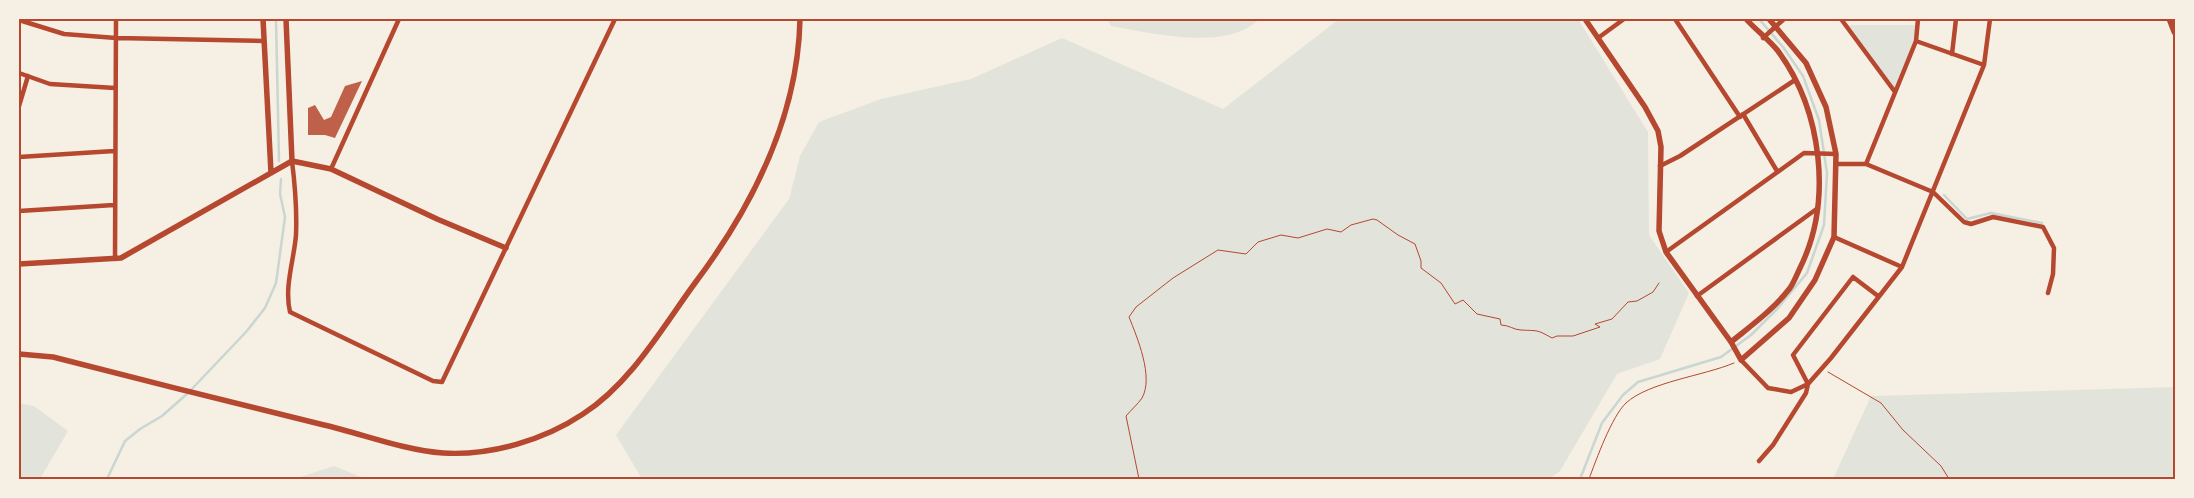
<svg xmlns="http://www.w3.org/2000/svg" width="2194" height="498" font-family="'Titillium Web',sans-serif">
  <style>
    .green { fill: #e2e4dc }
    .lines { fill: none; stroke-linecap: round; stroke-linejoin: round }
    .stream { stroke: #c9d6d2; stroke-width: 2.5 }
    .building { fill: #bf614a }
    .path { stroke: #b5482f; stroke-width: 1 }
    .minor { stroke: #b5482f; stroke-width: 4.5 }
    .tertiary { stroke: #b5482f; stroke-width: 5.5 }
    .trunk { stroke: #b5482f; stroke-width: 7 }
    .neatline { fill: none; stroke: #b5482f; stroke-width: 2 }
  </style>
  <rect width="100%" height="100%" fill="#f6efe4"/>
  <path class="green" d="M 1107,19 L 1259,19 C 1227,52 1151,33 1111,26 Z
    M 1339,19 L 1578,19 L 1648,132 L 1649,235 L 1689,293 L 1660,359 L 1617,374 L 1560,471 L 1549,479 L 642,479 L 616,435 L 789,199 L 800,156 L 819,122 L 881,99 L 971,79 L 1062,38 L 1223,109 Z
    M 1847,25 L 1917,25 L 1916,41 L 1895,91 Z
    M 2175,387 L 2175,479 L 1833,479 L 1871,396 Z
    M 19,403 L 34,406 L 68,431 L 40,479 L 19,479 Z
    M 334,466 L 366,479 L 294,479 Z"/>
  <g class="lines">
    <path class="stream" d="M 276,19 L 279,161
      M 1944,195 L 1967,219 L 1991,213 L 2042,223
      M 107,479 L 125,441 L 140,429 L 162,416 L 188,393 L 246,332 L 265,308 L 276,283 L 285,217 L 280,194 L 281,179
      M 1580,479 L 1602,423 L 1623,395 L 1638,382 L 1721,357 L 1751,335 L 1777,309 L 1807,273 L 1824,225 L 1827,173 L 1819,120 L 1803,76 L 1783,47 L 1759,19"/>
  </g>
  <path class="building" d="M 362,81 L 335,138 L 325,135 L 308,135 L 308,108 L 315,105 L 324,120 L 331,117 L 345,86 Z"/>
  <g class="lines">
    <path class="path" d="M 1828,372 L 1881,403 L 1903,430 L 1941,466 L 1949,479
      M 1139,479 L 1126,416 C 1131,410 1138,404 1142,398 C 1154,377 1137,337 1129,317 L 1136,307 L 1173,278 L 1218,250 L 1246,254 L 1258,242 L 1281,235 L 1298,238 L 1327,229 L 1341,232 L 1351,225 L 1373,219 L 1377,220 L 1398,235 L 1415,244 L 1421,261 L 1421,268 L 1441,283 L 1455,304 L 1463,300 L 1477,314 L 1500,319 L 1501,325 C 1509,325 1514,330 1521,330 C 1538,331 1536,329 1552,338 L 1557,336 L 1573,336 L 1600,327 L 1595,324 L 1612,319 L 1628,302 L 1637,301 L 1653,292 L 1659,283
      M 1589,479 C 1596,460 1612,416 1626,403 C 1649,382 1703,376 1734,363"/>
    <path class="minor" d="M 1675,19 L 1740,117
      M 1841,19 L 1895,92
      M 19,20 L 64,34 L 116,38 L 264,41
      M 1598,38 L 1624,19
      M 1763,38 L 1784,19
      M 1916,41 L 1984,65
      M 1952,54 L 1956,19
      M 19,73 L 50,84 L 115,88
      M 19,106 L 28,76
      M 1743,114 L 1777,171
      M 19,157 L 114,151
      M 292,161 C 295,185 297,211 296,235 C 294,260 284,287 290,312 L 433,381 L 442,382 L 615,19
      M 1836,164 L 1866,164 L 1916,41 L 1918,19
      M 1866,164 L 1933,192 L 1964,222 L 1971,224 L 1993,217 L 2043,227 L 2054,248 L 2053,274 L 2048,293
      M 1660,166 L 1680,156 L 1795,80
      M 331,169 L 399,19
      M 19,211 L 114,205
      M 1834,237 L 1902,267
      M 1666,252 L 1804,153 L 1836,154
      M 115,259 L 116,19
      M 1697,296 L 1818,208
      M 1741,360 L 1768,388 L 1791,392 L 1808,384 L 1831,358 L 1902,267 L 1984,65 L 1990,19
      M 1759,461 L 1773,445 L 1806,393 L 1808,384 L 1793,355 L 1853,277 L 1878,296"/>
    <path class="tertiary" d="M 263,19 L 271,173
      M 286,19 L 292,161
      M 1585,19 L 1645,107 L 1658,131 L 1661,147 L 1659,231 L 1666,252 L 1731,342 L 1741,360 L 1789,318 L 1815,280 L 1834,237 L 1836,154 L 1826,107 L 1806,63 L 1769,19
      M 19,264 L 121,258 L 292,161 L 331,169 L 437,219 L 506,248
      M 1731,342 C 1752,325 1773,310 1790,288 C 1794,282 1797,274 1800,268 C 1833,201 1822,111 1778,51 C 1770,41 1755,29 1746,19
      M 19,354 L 53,357 C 143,380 234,403 324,425 C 363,434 403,450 443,453 C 491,456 544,440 583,414 C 631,383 662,328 695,283 C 753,206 798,117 800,19"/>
    <path class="trunk" d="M 2170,19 L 2175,32"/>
  </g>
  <rect width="2194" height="498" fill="none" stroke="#f6efe4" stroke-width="40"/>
  <rect x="20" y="20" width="2154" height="458" class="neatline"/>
</svg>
